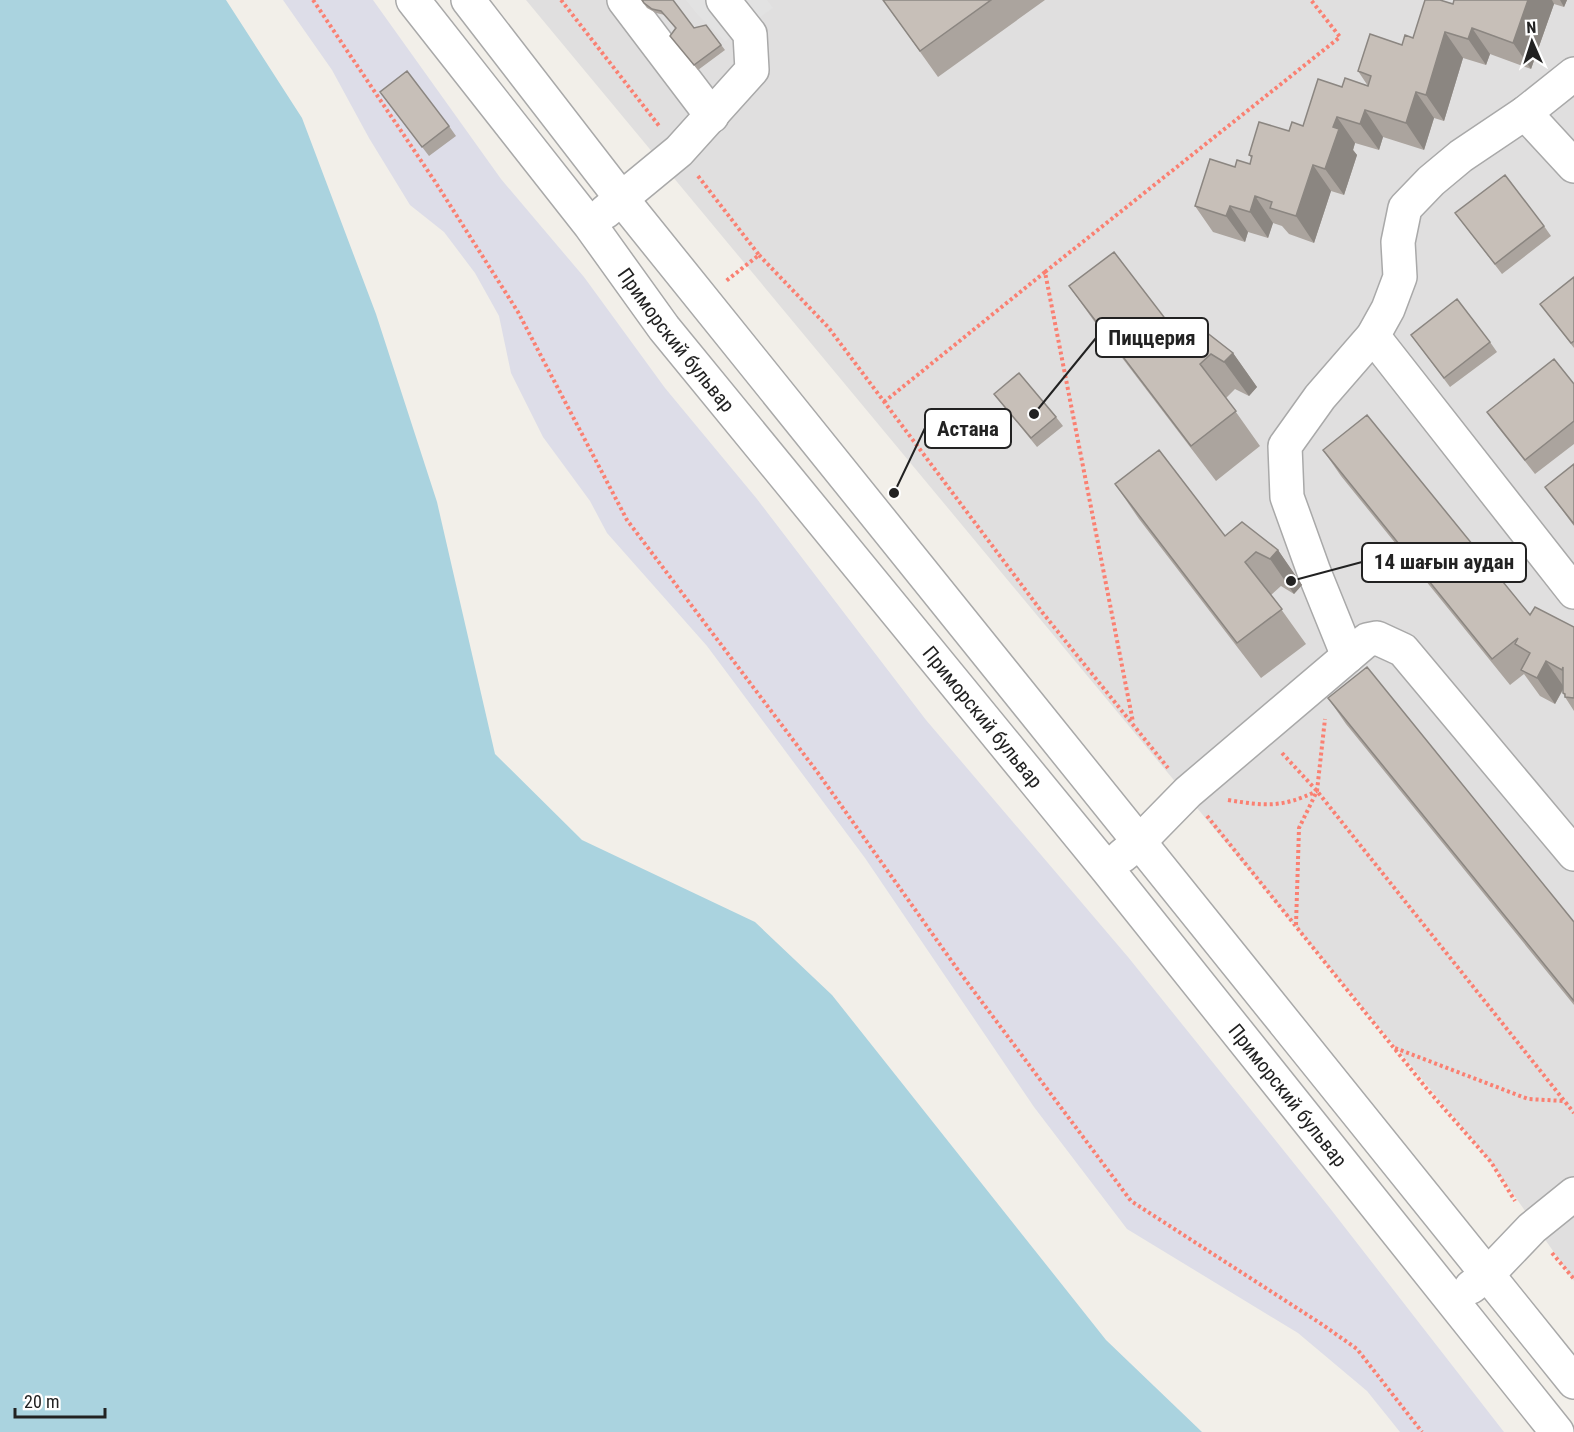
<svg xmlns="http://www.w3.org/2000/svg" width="1574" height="1432" font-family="'Roboto Condensed',sans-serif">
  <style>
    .residential { fill: #e0dfdf }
    .parking { fill: #e2e2e2 }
    .plaza { fill: #dddde8 }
    .water { fill: #aad3df }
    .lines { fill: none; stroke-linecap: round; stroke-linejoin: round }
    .minor-casing { stroke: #a9a9a9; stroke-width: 36 }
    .path { stroke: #fa8072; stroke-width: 4; stroke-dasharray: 3 3; stroke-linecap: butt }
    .minor { stroke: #fff; stroke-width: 33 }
    .wall { fill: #aba49e }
    .shaded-wall { fill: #8b8681 }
    .building { fill: #c7bfb8; stroke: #8b8681; stroke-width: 1.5 }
    .labels { text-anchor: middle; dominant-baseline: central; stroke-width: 4.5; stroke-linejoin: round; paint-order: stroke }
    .street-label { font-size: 20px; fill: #222; stroke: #fff }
    .leader { fill: none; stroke: #222; stroke-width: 2 }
    .callout-dot { fill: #222; stroke: #fff; stroke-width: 2 }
    .callout { fill: #fff; stroke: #222; stroke-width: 2 }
    .callout-label { font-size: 21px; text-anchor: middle; font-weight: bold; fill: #222 }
  </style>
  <rect width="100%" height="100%" fill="#f2efe9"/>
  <path class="residential" d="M 526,0 L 1574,0 L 1574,1281 L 1491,1162 Z"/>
  <path class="parking" d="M 686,0 L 767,0 L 773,8 L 725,41 L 698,15 Z"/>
  <path class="plaza" d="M 283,0 L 373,0 L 501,179 L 584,277 L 665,388 L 757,499 L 926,720 L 1128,957 L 1329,1207 L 1504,1432 L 1400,1432 L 1367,1391 L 1298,1333 L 1127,1229 L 1034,1107 L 865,858 L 707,646 L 607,533 L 590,501 L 543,437 L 511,373 L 499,316 L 475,273 L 444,232 L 410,205 L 369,138 L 332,70 Z"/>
  <path class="water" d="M 0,0 L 226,0 L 302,118 L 376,314 L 437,502 L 495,754 L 582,840 L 755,922 L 832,995 L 1106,1340 L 1202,1432 L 0,1432 Z"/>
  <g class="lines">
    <g class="minor-casing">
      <g id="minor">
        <path id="s1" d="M 413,0 L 590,225 L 664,328 L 1107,869 L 1557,1432"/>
        <path d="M 468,0 L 621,198 L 1574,1382"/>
        <path d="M 624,0 L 712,116"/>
        <path d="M 1525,113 L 1574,166"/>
        <path d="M 605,212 L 679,151 L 752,70 L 750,34 L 723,0"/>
        <path d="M 1373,336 L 1574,592"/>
        <path d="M 1348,656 L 1314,572 L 1287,497 L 1285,446 L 1320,397 L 1373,336 L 1388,309 L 1400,277 L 1398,242 L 1405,208 L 1431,181 L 1461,156 L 1525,113 L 1574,74"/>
        <path d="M 1122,856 L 1139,842 L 1188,792 L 1367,640 L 1377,638 L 1403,650 L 1574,854"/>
        <path d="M 1471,1287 L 1488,1274 L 1532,1228 L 1574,1194"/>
      </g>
    </g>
    <path class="path" d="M 313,0 L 434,180 L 518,312 L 627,520 L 818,773 L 958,970 L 1131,1201 L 1323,1325 L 1357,1349 L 1422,1432
      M 561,0 L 660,127
      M 698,176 L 759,255 L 726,281
      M 759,255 L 828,327 L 1042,612 L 1168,768
      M 1045,272 L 1340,37 L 1311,0
      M 884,402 L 1045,272 L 1133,722
      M 1282,753 L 1317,791 L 1574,1113
      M 1228,800 C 1265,806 1282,808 1317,791
      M 1207,816 L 1427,1089 L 1491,1162 L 1515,1201
      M 1296,925 L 1299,828 L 1317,791 L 1325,719
      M 1395,1048 L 1528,1099 L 1564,1101
      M 1552,1253 L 1574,1279"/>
    <use href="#minor" class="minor"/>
  </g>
  <path class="wall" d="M 641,0 L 694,28 L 706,25 L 725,50 L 698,70 L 670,36 L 675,28 L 665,15 L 656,13 L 647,8 Z
    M 883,0 L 1045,0 L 938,77 Z
    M 1454,0 L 1567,0 L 1564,7 L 1554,4 L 1531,69 L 1490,54 L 1486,65 L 1463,58 L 1444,121 L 1434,118 L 1424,150 L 1383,137 L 1379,150 L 1355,143 L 1353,150 L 1357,155 L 1344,195 L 1331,191 L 1314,243 L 1289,234 L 1282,226 L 1273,223 L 1268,238 L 1248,232 L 1245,242 L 1213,232 L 1195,206 L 1235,167 L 1250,164 L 1252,159 L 1249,155 L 1289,131 L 1303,126 L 1342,87 L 1368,86 L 1358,71 L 1413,38 L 1453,4 Z
    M 380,92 L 449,126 L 456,136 L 429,156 Z
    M 1455,213 L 1544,226 L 1551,236 L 1502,274 Z
    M 1574,277 L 1574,348 L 1540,304 Z
    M 1069,286 L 1180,338 L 1233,353 L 1257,387 L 1249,396 L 1235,389 L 1226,398 L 1260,446 L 1216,481 L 1094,321 Z
    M 1411,335 L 1490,342 L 1497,352 L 1450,387 Z
    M 1574,384 L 1574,444 L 1535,474 L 1497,426 L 1487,412 Z
    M 994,394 L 1056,417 L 1063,426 L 1037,447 L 1001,403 Z
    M 1323,450 L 1530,615 L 1574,627 L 1574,711 L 1565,697 L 1563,693 L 1563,690 L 1555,704 L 1540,696 L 1524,674 L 1510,685 L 1341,476 Z
    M 1574,464 L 1574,526 L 1545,487 Z
    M 1115,484 L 1225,536 L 1278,550 L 1302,585 L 1294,594 L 1281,586 L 1271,595 L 1306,644 L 1261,678 L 1139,519 Z
    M 1328,698 L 1574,922 L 1574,1005 L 1346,724 Z"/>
  <path class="shaded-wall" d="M 1528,0 L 1552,0 L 1554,4 L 1531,69 L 1513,43 Z
    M 1560,0 L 1567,0 L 1564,7 Z
    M 1472,28 L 1490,54 L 1486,65 L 1468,39 Z
    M 1445,32 L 1463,58 L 1444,121 L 1426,95 Z
    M 1416,92 L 1434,118 L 1424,150 L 1406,123 Z
    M 1365,110 L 1383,137 L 1379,150 L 1360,124 Z
    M 1337,117 L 1355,143 L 1353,150 L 1357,155 L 1344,195 L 1325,169 L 1333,127 Z
    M 1313,165 L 1331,191 L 1314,243 L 1296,216 Z
    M 1255,196 L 1273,223 L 1268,238 L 1250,212 Z
    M 1230,206 L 1248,232 L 1245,242 L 1226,216 Z
    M 1233,353 L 1257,387 L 1249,396 L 1224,362 Z
    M 1278,550 L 1302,585 L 1294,594 L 1270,559 Z
    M 1546,661 L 1564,687 L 1555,704 L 1537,678 Z"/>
  <path class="building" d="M 642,0 L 673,0 L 694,28 L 706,25 L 721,45 L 694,65 L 670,36 L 676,28 L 661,11 L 652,9 L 644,3 Z
    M 883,0 L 991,0 L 920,51 Z
    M 1425,0 L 1440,0 L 1453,4 L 1454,0 L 1528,0 L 1513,43 L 1472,28 L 1468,39 L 1445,32 L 1426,95 L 1416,92 L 1406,123 L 1365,110 L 1360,124 L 1337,117 L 1333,127 L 1339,129 L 1325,169 L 1313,165 L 1296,216 L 1270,208 L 1272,202 L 1255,196 L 1250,212 L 1230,206 L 1226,216 L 1195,206 L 1210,159 L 1235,167 L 1237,160 L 1250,164 L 1252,156 L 1249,155 L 1259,122 L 1289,131 L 1292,122 L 1303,126 L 1318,79 L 1342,87 L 1345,78 L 1368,86 L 1371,76 L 1358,71 L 1370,34 L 1402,45 L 1405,35 L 1413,38 Z
    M 407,71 L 449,126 L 422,147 L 380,92 Z
    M 1505,175 L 1544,226 L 1495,264 L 1455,213 Z
    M 1114,252 L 1180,338 L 1197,325 L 1233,353 L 1224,362 L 1211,354 L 1200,364 L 1236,411 L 1191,446 L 1069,286 Z
    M 1574,277 L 1574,341 L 1571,343 L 1540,304 Z
    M 1457,299 L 1490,342 L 1444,378 L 1411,335 Z
    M 1554,359 L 1574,384 L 1574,421 L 1525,460 L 1487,412 Z
    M 1019,373 L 1056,417 L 1031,438 L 994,394 Z
    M 1367,415 L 1530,615 L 1535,607 L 1574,627 L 1574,698 L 1565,697 L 1565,694 L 1563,693 L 1563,667 L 1562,670 L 1546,661 L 1537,678 L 1521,670 L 1530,653 L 1515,644 L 1518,638 L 1492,659 L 1323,450 Z
    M 1159,450 L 1225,536 L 1242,522 L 1278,550 L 1270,559 L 1256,552 L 1245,562 L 1282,609 L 1237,643 L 1115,484 Z
    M 1574,464 L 1574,524 L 1545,487 Z
    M 1367,667 L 1574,922 L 1574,1001 L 1328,698 Z"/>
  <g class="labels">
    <g class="street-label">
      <text stroke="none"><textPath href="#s1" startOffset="430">Приморский бульвар</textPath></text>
      <text stroke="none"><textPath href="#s1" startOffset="916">Приморский бульвар</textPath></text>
      <text stroke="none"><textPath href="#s1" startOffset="1402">Приморский бульвар</textPath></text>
    </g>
  </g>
  <path class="leader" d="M1034 414L1096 338M894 493L925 428M1291 581L1362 562"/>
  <g class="callout-dot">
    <circle cx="1034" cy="414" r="6"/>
    <circle cx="894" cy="493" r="6"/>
    <circle cx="1291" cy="581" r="6"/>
  </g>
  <g class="callout">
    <rect x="1096" y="318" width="112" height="39" rx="6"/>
    <rect x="925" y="409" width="86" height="39" rx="6"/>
    <rect x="1362" y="543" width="164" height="39" rx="6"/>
  </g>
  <g class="callout-label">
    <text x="1152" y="345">Пиццерия</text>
    <text x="968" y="436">Астана</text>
    <text x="1444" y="569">14 шағын аудан</text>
  </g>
  <g transform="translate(1532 42) rotate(357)" stroke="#ffffff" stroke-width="4.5" paint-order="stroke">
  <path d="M0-4.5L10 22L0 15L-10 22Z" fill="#222222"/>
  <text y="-9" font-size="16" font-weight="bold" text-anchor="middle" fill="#222222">N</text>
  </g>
  <path d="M15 1408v9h90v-9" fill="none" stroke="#222222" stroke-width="3"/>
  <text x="24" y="1408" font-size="18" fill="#222222" stroke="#ffffff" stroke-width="4.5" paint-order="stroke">20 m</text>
</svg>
